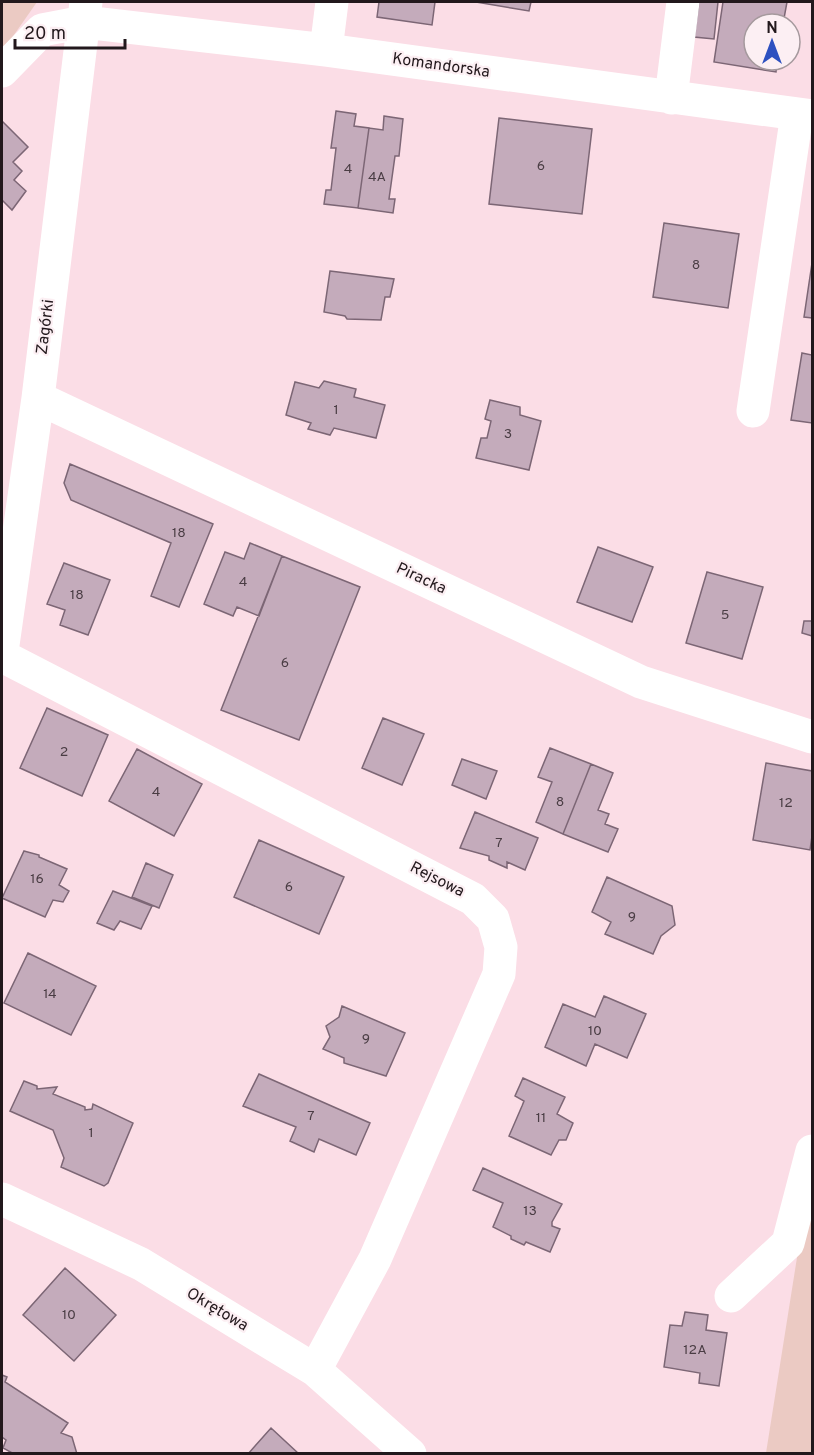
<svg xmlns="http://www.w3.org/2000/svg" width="814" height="1455" font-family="Overpass,sans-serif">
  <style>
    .green { fill: #ebcac3 }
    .building { fill: #c4abbb; stroke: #7c6675; stroke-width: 1.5 }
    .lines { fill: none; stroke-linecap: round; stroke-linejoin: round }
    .minor { stroke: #fff; stroke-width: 33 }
    .labels { text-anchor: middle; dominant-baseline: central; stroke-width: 4.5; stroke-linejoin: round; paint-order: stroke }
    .number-label { font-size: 14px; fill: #4a3d44 }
    .street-label { font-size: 16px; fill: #22181c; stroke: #fceff3 }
  </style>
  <rect width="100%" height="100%" fill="#fbdde6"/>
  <path class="green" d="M 2,2 L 37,2 L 2,52 Z
    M 812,1163 L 812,1453 L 766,1453 Z"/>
  <path class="building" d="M 379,2 L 435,2 L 432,25 L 377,17 Z
    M 476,2 L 531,2 L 529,11 Z
    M 699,2 L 718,2 L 714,39 L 694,37 Z
    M 723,2 L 787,2 L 783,24 L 754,24 L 754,60 L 777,60 L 776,72 L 714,62 Z
    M 336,111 L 356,114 L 354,126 L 369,128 L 358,208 L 324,204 L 326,190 L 331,190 L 336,148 L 331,148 Z
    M 384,116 L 403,119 L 399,156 L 395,156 L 389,199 L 395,199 L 393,213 L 358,208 L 369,128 L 383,130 Z
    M 499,118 L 592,129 L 582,214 L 489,204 Z
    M 2,121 L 28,147 L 13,162 L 22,171 L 14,180 L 26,191 L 12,210 L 2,200 Z
    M 664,223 L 739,234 L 728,308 L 653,297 Z
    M 812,263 L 812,318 L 804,317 Z
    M 330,271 L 394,279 L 390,297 L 385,297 L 381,320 L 347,319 L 345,316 L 324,312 Z
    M 802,353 L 812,355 L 812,423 L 791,420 Z
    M 324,381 L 356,389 L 354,397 L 385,405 L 376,438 L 334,428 L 330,435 L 308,429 L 311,423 L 286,415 L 295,382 L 319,388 Z
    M 490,400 L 520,407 L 520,415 L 541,421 L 529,470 L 476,458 L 481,438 L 487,438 L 491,421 L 485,419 Z
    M 70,464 L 213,524 L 179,607 L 151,596 L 171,543 L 71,500 L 64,483 Z
    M 250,543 L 282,556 L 259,616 L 237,607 L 233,616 L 204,604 L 225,552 L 244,559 Z
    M 598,547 L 653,567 L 632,622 L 577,602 Z
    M 282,556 L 360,587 L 299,740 L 221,710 Z
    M 64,563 L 110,580 L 88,635 L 60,625 L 65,610 L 47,604 Z
    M 707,572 L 763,587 L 742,659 L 686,643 Z
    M 804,621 L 812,621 L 812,636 L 802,633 Z
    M 47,708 L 108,735 L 82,796 L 20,768 Z
    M 383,718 L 424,734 L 402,785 L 362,768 Z
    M 550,748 L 591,764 L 563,834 L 536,822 L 552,782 L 538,777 Z
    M 137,749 L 202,784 L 174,836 L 109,801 Z
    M 462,759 L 497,771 L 486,799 L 452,785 Z
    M 766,763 L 812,771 L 812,836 L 810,850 L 753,840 Z
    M 591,764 L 613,773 L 598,810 L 609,814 L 605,824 L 618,829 L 608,852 L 563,834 Z
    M 475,812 L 538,838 L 525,870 L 507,862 L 507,868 L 489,860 L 489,856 L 460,848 Z
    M 259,840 L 344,877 L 319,934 L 234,897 Z
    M 24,851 L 39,855 L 39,857 L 67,869 L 59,885 L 69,891 L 63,902 L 53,900 L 45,917 L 2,898 Z
    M 146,863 L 173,875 L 159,908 L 132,897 Z
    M 607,877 L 672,906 L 675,925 L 661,936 L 653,954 L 605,934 L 611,922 L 592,912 Z
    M 113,891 L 152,906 L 141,929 L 120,921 L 114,930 L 97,923 Z
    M 28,953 L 96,986 L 71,1035 L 4,1003 Z
    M 604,996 L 646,1014 L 627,1058 L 595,1044 L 586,1066 L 545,1047 L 563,1004 L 595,1017 Z
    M 342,1006 L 405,1033 L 386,1076 L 344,1063 L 344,1058 L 323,1049 L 330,1037 L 326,1026 L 339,1017 Z
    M 259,1074 L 370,1123 L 356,1155 L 319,1139 L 314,1152 L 290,1141 L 296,1127 L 243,1106 Z
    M 523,1078 L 565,1097 L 557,1114 L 573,1123 L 566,1140 L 559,1140 L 551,1155 L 509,1136 L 522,1106 L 524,1101 L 515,1096 Z
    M 24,1081 L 37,1086 L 37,1089 L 57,1087 L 53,1094 L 85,1107 L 85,1110 L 92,1109 L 93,1104 L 133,1123 L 108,1183 L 104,1186 L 61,1167 L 64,1158 L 53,1130 L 10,1111 Z
    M 483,1168 L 562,1204 L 552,1222 L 552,1226 L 560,1229 L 550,1252 L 526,1242 L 524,1245 L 511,1239 L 511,1236 L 493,1227 L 503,1203 L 473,1190 Z
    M 65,1268 L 116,1315 L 74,1361 L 23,1315 Z
    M 685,1312 L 708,1315 L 706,1330 L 727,1333 L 719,1386 L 699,1383 L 700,1373 L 664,1367 L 670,1325 L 682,1326 Z
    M 2,1375 L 7,1377 L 5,1382 L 68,1423 L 61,1433 L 72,1437 L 77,1454 L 14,1454 L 3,1448 L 6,1440 L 2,1437 Z
    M 271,1428 L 299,1454 L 248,1454 Z"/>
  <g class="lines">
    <path class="minor" d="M 326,50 L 332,2
      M 2,71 L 42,30 L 84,22 L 326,50 L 812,116
      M 671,98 L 683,2
      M 38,398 L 641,682 L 812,737
      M 753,411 L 797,114
      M 2,652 L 38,398 L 86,2
      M 2,656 L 473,899 L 493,919 L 501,947 L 499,974 L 375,1259 L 315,1370
      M 2,1199 L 141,1264 L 315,1370 L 410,1454
      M 731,1296 L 788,1243 L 812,1151"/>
  </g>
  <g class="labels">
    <g class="number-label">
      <text x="541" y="166">6</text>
      <text x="348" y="169">4</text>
      <text x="377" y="177">4A</text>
      <text x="696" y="265">8</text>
      <text x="336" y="410">1</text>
      <text x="508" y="434">3</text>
      <text x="179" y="533">18</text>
      <text x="243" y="582">4</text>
      <text x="77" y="595">18</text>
      <text x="725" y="615">5</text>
      <text x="285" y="663">6</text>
      <text x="64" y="752">2</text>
      <text x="156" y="792">4</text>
      <text x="560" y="802">8</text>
      <text x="786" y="803">12</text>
      <text x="499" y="843">7</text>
      <text x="37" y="879">16</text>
      <text x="289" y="887">6</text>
      <text x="632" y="917">9</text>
      <text x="50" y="994">14</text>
      <text x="595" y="1031">10</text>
      <text x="366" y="1039">9</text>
      <text x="311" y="1116">7</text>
      <text x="541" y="1118">11</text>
      <text x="91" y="1133">1</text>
      <text x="530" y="1211">13</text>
      <text x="69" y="1315">10</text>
      <text x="695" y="1350">12A</text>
    </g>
    <g class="street-label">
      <text transform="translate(441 66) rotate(8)">Komandorska</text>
      <text transform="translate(46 327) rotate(-83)">Zagórki</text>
      <text transform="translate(421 579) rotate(25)">Piracka</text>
      <text transform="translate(437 880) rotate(27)">Rejsowa</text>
      <text transform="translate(217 1310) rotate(31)">Okrętowa</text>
    </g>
  </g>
  <rect width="814" height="1455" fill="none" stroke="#22181c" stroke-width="6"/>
  <g transform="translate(772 42)"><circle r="28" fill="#fceff3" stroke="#a5999d" stroke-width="1.5"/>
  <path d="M0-4.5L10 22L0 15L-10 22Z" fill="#2d50c0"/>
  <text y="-9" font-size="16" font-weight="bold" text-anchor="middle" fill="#22181c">N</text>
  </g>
  <path d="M15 39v9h110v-9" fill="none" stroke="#22181c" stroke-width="3"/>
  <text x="24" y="39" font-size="18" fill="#22181c" stroke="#fceff3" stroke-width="4.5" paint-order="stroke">20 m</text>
</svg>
